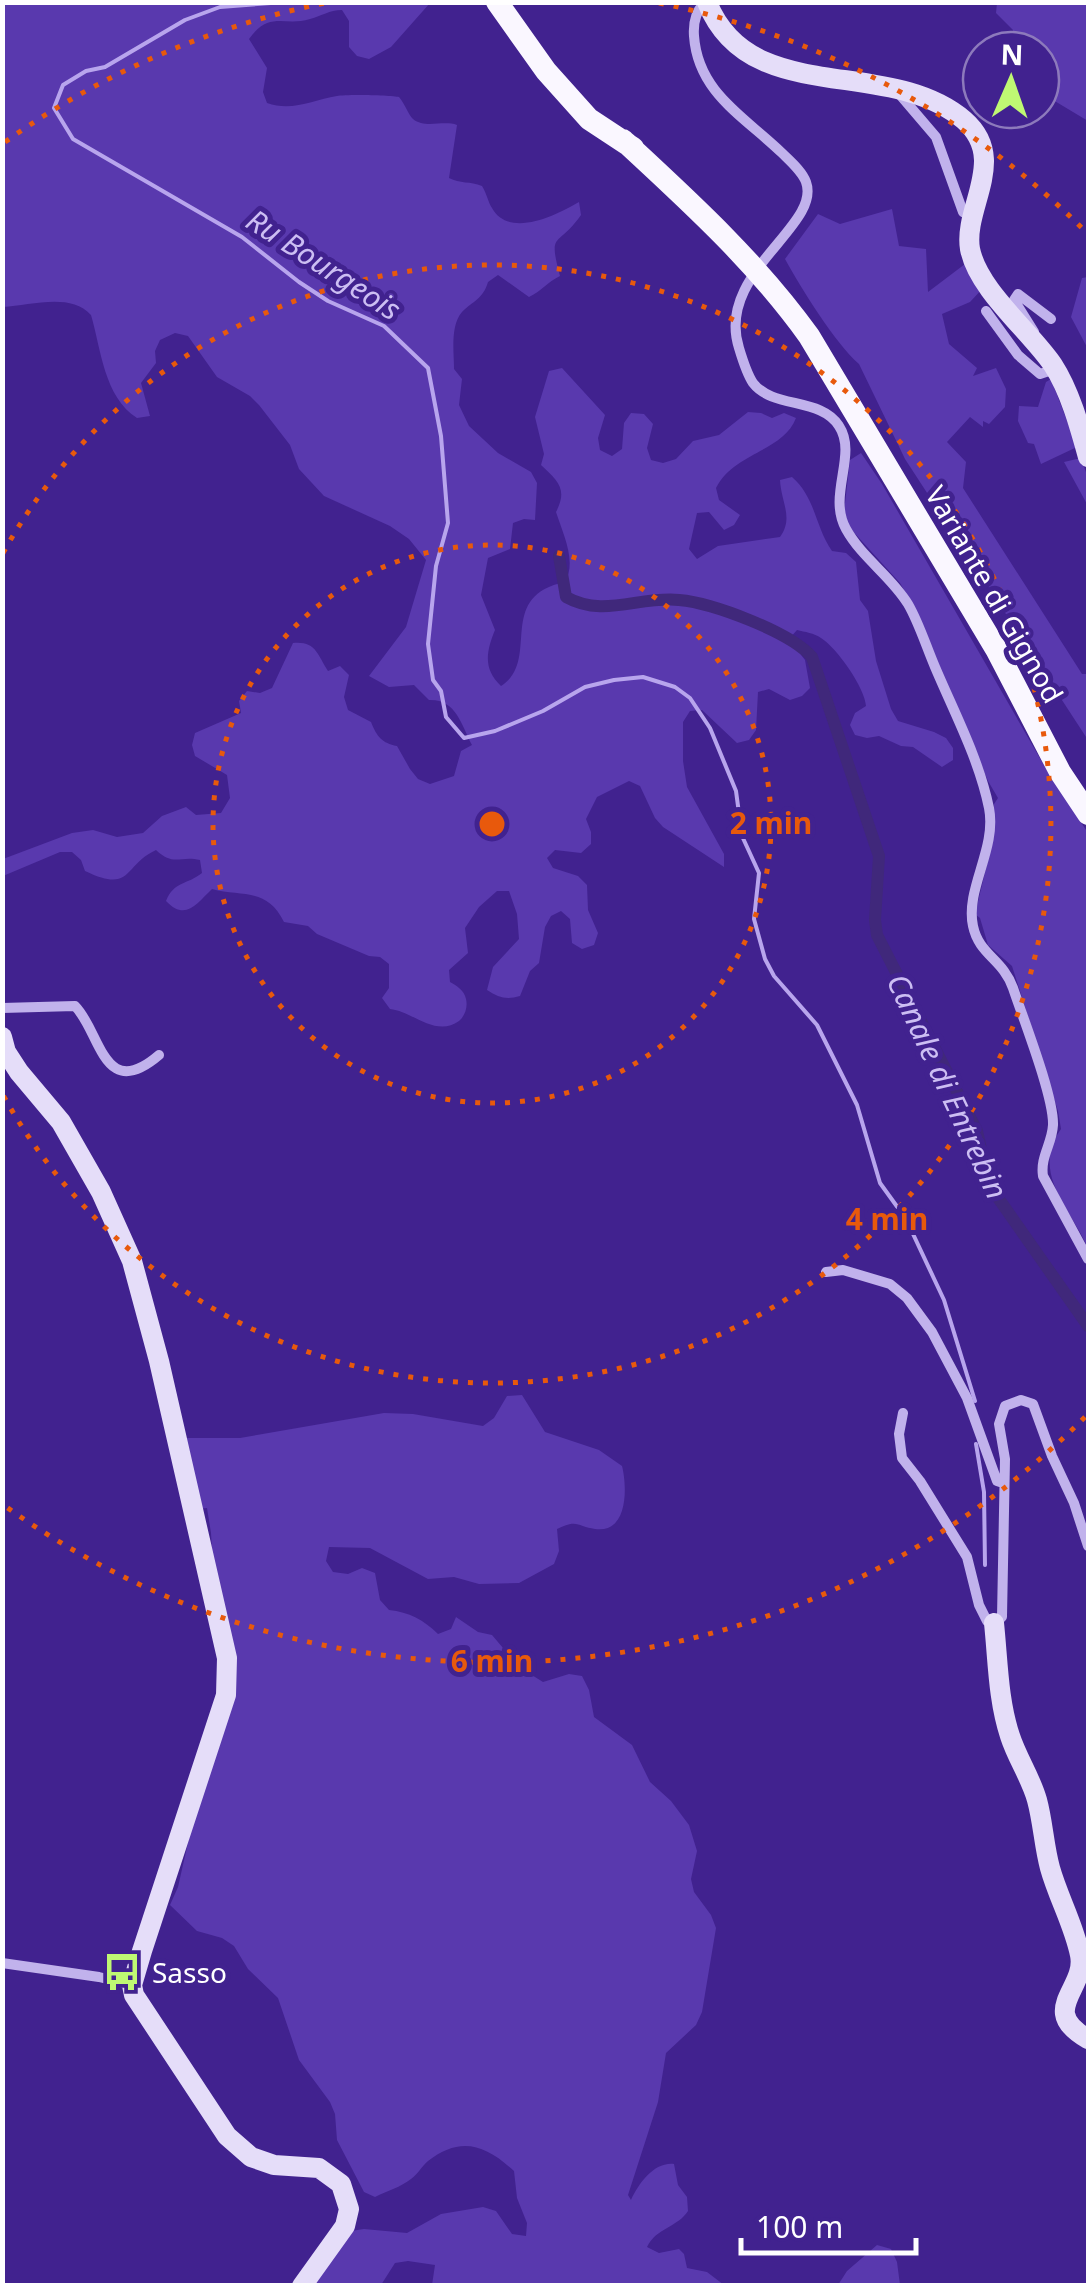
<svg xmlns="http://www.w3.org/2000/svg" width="1091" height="2288" font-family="'Noto Sans',sans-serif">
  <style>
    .green { fill: #5939ae }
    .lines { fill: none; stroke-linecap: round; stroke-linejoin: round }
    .stream { stroke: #b8a5ed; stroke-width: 4 }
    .canal { stroke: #40287b; stroke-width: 12 }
    .street { stroke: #c1b2ec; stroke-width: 10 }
    .secondary { stroke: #e5ddf9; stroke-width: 20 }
    .primary { stroke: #faf7ff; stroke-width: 22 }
    .ring { fill: none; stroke: #e8590c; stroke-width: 5; stroke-dasharray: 5 10 }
    .labels { text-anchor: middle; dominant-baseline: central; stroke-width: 10; stroke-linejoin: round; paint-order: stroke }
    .street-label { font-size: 28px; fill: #fff; stroke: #41228f }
    .poi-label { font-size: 28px; fill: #fff; stroke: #41228f; text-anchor: start }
    .water-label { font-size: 30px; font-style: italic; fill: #ccbef3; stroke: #41228f }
    .centre { fill: #e8590c; stroke: #41228f; stroke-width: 5 }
    .ring-label { font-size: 30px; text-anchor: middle; font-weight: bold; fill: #e8590c; stroke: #41228f; stroke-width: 10; stroke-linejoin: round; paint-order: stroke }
  </style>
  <rect width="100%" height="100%" fill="#41228f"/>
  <path class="green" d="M 3,2 L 430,3 L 391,47 L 369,59 L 357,56 L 349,47 L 349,21 L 342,10 C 329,10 322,16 310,19 C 284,27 270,10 249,39 L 267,68 L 263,92 L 267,103 C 292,112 313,100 337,96 C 345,94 392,95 399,97 C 405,104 408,114 413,119 C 425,129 443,120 457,125 L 449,178 C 460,184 470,181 482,186 C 487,194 488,202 492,208 C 509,239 557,215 579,202 L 581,215 C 557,249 548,230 560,276 C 547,282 542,291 529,297 L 498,275 L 488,282 C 483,299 473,301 462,312 C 450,326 454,352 454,369 L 462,379 L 459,405 L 469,426 L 498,453 L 531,472 L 537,483 L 535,520 L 524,519 L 513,523 L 510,549 L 488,558 L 481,595 L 495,630 C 486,652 483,669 501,686 C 542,660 494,597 565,582 C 577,561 563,534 556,512 C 568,489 558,481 541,465 L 544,454 L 535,417 L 549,371 L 562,368 L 605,415 L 598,438 L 600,450 L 612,456 L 622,449 L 624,423 L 631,413 L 644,414 L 653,424 L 647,448 L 651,460 L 663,463 L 676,459 L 693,441 L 719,435 L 748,412 L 761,413 L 772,418 L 784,413 L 796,418 C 783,452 734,452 716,488 L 719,500 L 740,515 L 734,525 L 724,530 L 709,512 L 697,513 L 689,549 L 697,559 L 718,546 L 780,537 C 794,518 781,502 780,480 L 792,477 C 816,498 815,527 832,551 L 846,553 L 856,562 L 860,600 L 868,611 L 876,661 L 891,709 L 898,721 L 934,732 L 946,738 L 953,748 L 953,760 L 942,767 L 913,747 L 901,746 L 879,736 L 867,738 L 855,735 L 850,725 L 855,713 L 866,706 C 865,688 837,648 821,638 C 814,633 805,632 797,630 L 789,639 L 805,660 L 810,688 L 802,696 L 790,700 L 769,689 L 758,692 L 756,730 L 749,740 L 737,743 L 702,710 L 690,711 L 683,722 L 683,761 L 687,787 L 724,854 L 724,867 L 663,827 L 655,818 L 640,786 L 629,781 L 597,797 L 586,819 L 591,832 L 591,844 L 581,853 L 555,850 L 547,858 L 553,868 L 578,876 L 587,885 L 588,910 L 598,933 L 594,945 L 582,949 L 572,943 L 570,919 L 561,911 L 551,916 L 545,927 L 539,963 L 530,971 L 520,996 C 507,1000 499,998 487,990 L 493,967 L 519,939 L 517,914 L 509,891 L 497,891 L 479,907 L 465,928 L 468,953 L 449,970 L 450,982 C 457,986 464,990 466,999 C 468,1007 465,1016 459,1021 C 436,1038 412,1011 390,1009 L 382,998 L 389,988 L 389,964 L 380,957 L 369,956 L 317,934 L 308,926 L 284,922 C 267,887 241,897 212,889 C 197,903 186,922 166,901 C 174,881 187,885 202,873 L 200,860 C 180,855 174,867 156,850 C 123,865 133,894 85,871 L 81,860 L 72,852 L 60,852 L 3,876 L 3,859 L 72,833 L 93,830 L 117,837 L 143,833 L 162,816 L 186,807 L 196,815 L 221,813 L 230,798 L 227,775 L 195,756 L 192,745 L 195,733 L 241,713 L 239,701 L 247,691 L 260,693 L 272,688 L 293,643 C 316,641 317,654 328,671 L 340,666 L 349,675 L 344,697 L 348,710 L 371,722 C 377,737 382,743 397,746 L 410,769 L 418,779 L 430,784 L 454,776 L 461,751 L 472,745 C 461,724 456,699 429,700 L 414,685 L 389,687 L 369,676 L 406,627 L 426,560 L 409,539 L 390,526 L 324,496 L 299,469 L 290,445 L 259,405 L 250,396 L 217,377 L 188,336 L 175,333 L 160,340 L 155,351 L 156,363 L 141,383 L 150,416 L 137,418 C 104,397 101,349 91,315 C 70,292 30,306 3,307 Z
    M 1046,3 L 1088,3 L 1088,121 L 1053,100 L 1041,97 L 1041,50 L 1012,50 L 1013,30 L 996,13 L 997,3 Z
    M 892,209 L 899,246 L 926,249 L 928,292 L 965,264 L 984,287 L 970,302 L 942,314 L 949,344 L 977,368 L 973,376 L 996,368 L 1006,389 L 1005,407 L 989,424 L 983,421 L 983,427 L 970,417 L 947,442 L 966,462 L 963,488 L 1082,674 L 1088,674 L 1088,740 L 905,459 L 859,364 C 835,343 801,288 785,259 L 818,214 L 840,224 Z
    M 1088,277 L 1088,349 L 1071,317 L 1082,278 Z
    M 1051,379 L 1077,447 L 1041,464 L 1034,444 L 1028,443 L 1018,421 L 1019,406 L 1038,407 L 1046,382 Z
    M 861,453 L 882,484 L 1045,767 L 1088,833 L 1088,1248 C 1070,1208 1030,1172 1061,1129 L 1058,1111 L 1012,966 L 988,945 L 980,918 L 975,914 L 994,835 L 994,804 L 998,798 L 988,781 L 914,607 L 900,583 L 849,527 L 844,512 L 850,460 Z
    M 1081,458 L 1088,478 L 1088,506 L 1064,462 Z
    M 522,1395 L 545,1432 L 599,1450 L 622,1466 C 627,1485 629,1534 595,1529 C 576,1526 578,1519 557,1529 L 559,1551 L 554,1564 L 519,1583 L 479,1584 L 454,1577 L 428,1579 L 370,1548 L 329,1547 L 326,1561 L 333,1572 L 348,1574 L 362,1568 L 375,1573 L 380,1600 L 389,1610 C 409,1612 424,1620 438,1634 L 451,1629 L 456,1617 L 478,1632 L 492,1635 L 519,1667 L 543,1682 L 569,1674 L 582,1676 L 589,1690 L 594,1717 L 632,1745 L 650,1782 L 671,1801 L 689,1825 L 697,1851 L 691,1879 L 694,1892 L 711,1915 L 716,1928 L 702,2012 L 696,2025 L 666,2053 L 658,2102 L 628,2195 L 631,2200 C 639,2183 654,2162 674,2164 L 678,2185 L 687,2197 L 688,2211 C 678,2227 656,2228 647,2247 L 659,2253 L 679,2249 L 684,2254 L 687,2268 L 707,2272 L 724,2285 L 432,2285 L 435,2265 L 408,2261 L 395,2263 L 381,2285 L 312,2285 L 351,2231 L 364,2229 L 407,2233 L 441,2214 L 483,2207 L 496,2211 L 512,2234 L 526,2236 L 527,2223 L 517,2198 L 514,2171 C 485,2144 460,2136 428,2161 C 422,2166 418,2174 411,2179 C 401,2187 387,2191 375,2197 L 364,2192 L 337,2140 L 335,2114 L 330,2102 L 299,2060 L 278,1998 L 248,1969 L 234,1946 L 222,1938 L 197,1931 L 170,1905 L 178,1887 L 197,1803 L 222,1734 L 211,1533 L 207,1508 L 198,1509 L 185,1438 L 240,1438 L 384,1413 L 413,1414 L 483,1426 L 494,1418 L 507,1396 Z
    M 877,2245 L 891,2249 L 897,2262 L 900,2285 L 838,2285 L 847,2271 Z"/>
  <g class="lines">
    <path class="stream" d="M 284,2 L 220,7 L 185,20 L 105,67 L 86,71 L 63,85 L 54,108 L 73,139 L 242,237 L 299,282 L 328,301 L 384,326 L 428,368 L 441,436 L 448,523 L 436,566 L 428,644 L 433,680 L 441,691 L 446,717 L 464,738 L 495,731 L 543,711 L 585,687 L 614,680 L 643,677 L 675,687 L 690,698 L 710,728 L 736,791 L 742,836 L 759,873 L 754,919 L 765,959 L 774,976 L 817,1025 L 857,1105 L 880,1183 L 906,1219 L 944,1300 L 975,1401
      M 976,1444 L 984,1492 L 985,1565"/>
    <path class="canal" d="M 559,556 L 566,597 C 603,618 639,596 679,600 C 713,603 790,632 812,657 L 879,856 L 875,920 L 877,935 L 977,1131 L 989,1185 L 1088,1326"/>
    <path class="street" d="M 705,2 C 695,12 693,23 694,36 C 698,93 745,117 782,153 C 790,161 802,171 806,182 C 822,226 715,273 739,348 C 742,358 747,374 753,383 C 773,409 821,397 839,426 C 858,455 827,495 846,529 C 862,558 891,576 908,604 C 919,623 926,646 935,667 C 954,712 979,759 989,808 C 997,849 965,889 973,926 C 979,955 1003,959 1013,988 C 1023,1018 1054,1097 1053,1125 C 1052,1144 1040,1157 1043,1176 L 1088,1259
      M 901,96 L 936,137 L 963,212 L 974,218
      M 986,311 L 1018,355 L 1040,374 L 1055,369
      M 1034,332 L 1014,300 L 1018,294 L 1051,319
      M 2,1008 L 75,1006 C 101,1032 103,1103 159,1055
      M 826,1272 L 843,1270 L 890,1284 L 907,1298 L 932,1332 L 967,1398 L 997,1481 L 1003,1483
      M 903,1413 L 899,1434 L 902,1458 L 920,1481 L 967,1557 L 979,1605 L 987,1621 L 994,1623 L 1002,1617 L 1005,1459 L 999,1424 L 1005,1406 L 1021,1400 L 1033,1404 L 1052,1456 L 1074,1503 L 1088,1546
      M 2,1963 L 99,1977 L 132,1985"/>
    <path class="secondary" d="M 707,2 C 749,109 888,55 964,120 C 1009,159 963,207 970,249 C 978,290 1030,331 1053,365 C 1070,391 1080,428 1088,457
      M 2,1037 L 6,1052 L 19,1072 L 61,1122 L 101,1192 L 132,1261 L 159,1361 L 227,1658 L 226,1695 L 142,1951 L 132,1985 L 134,1995 L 227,2136 L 251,2157 L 274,2165 L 319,2168 L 341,2184 L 349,2209 L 345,2226 L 302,2286
      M 994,1623 C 998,1661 998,1700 1010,1736 C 1017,1758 1031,1778 1037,1800 C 1043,1822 1044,1846 1050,1868 C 1058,1897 1074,1925 1080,1955 C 1087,1989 1037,2010 1088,2039"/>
    <path class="primary" d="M 497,2 L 546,71 L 589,119 L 633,148
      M 623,140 C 690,202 756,262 809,336 L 996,649 L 1060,772 L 1088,814"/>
  </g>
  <g class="ring">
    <circle cx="492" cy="824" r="279"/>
    <path d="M3 553A559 559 0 1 1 3 1095"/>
    <path d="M1085 1417A838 838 0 0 1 5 1506M5 142A838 838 0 0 1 325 3M659 3A838 838 0 0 1 1085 231"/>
  </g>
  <defs>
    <g id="bus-bare" transform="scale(3)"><path d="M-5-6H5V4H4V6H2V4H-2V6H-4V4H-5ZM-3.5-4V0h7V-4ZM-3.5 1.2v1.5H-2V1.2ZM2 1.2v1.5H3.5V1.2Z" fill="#bff873" stroke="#41228f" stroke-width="2.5" paint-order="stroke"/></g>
  </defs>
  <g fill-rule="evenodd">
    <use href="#bus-bare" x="122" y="1972"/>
  </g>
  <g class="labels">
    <g class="street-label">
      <text transform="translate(995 594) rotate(60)">Variante di Gignod</text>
    </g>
    <g class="poi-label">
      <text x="152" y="1972">Sasso</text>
    </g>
    <g class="water-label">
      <text transform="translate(324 264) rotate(33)">Ru Bourgeois</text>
      <text transform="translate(948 1086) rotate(65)">Canale di Entrebin</text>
    </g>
  </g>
  <circle cx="492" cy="824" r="15" class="centre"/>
  <g class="ring-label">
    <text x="771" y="834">2 min</text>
    <text x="887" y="1230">4 min</text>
    <text x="492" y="1672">6 min</text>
  </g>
  <rect width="1091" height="2288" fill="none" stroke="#ffffff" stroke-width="10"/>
  <g transform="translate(1011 80) rotate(2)"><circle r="48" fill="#41228f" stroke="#8d7abc" stroke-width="2.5"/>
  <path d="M0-8L18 38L0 25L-18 38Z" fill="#bff873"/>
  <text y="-15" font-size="28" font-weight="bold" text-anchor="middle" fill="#ffffff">N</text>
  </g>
  <path d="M741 2238v15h175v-15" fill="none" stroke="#ffffff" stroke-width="5"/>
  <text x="756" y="2238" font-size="30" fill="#ffffff" stroke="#41228f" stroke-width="8" paint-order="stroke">100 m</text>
</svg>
